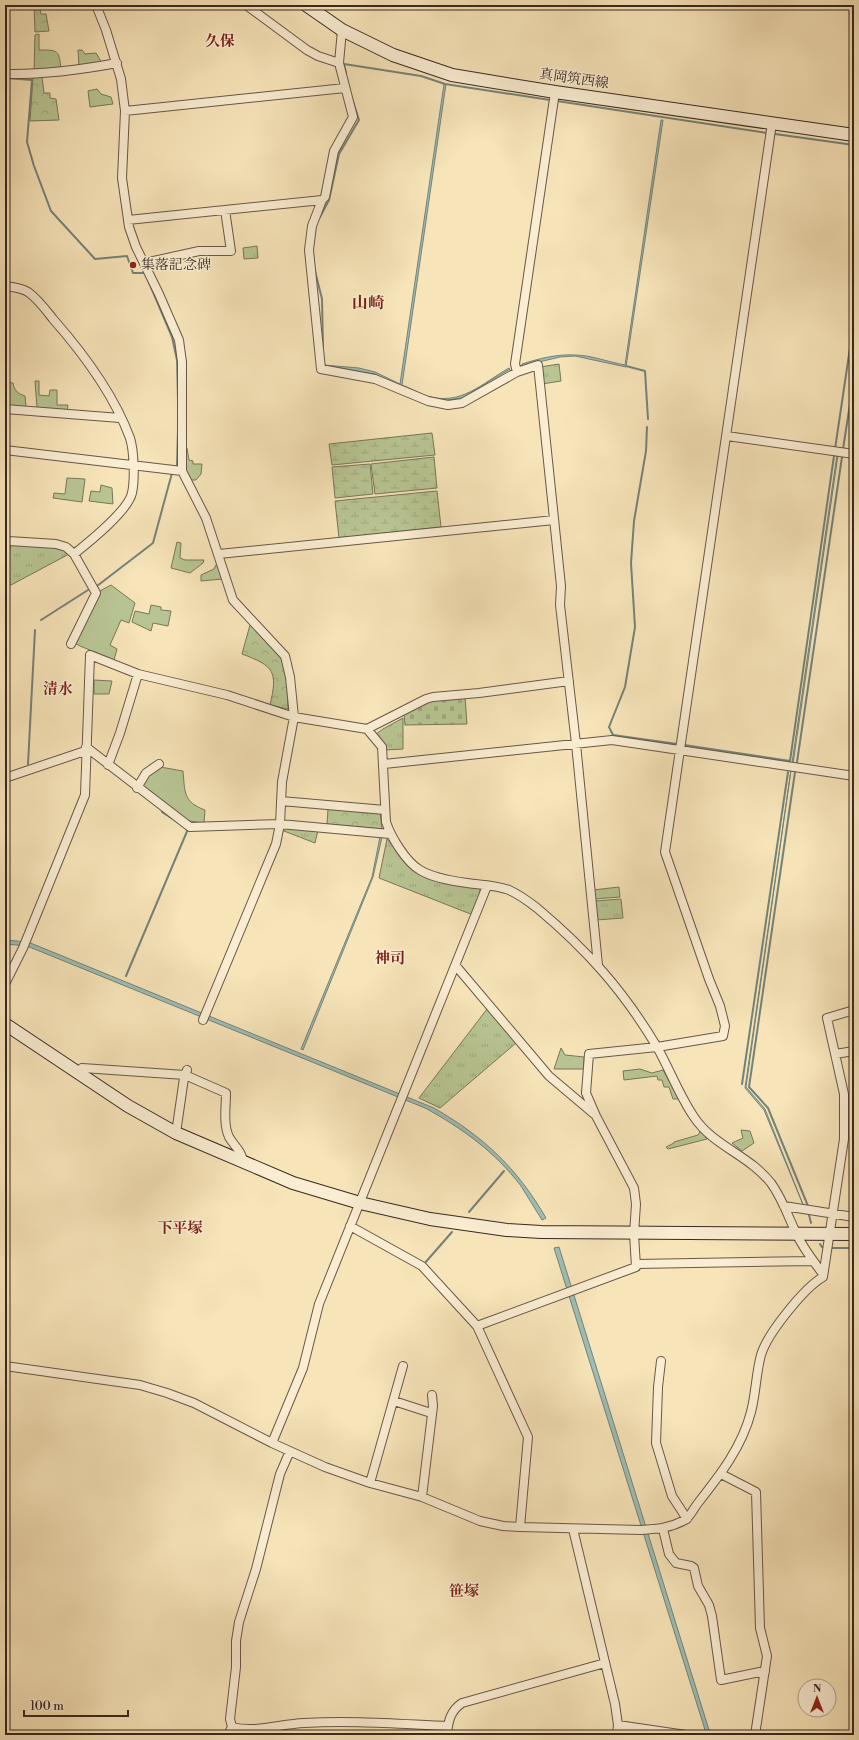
<svg xmlns="http://www.w3.org/2000/svg" width="859" height="1740" font-family="'Libre Bodoni','Noto Serif JP',serif">
  <style>
    .grass { fill: url(#grass-tufts); stroke: #78775a }
    .forest { fill: url(#forest-crowns); stroke: #78775a }
    .wetland { fill: url(#wetland-marsh); stroke: #78775a }
    .cemetery { fill: url(#cemetery-stones); stroke: #78775a }
    .garden { fill: #b8c593; stroke: #78775a }
    .water { fill: #9dbeb4; stroke: #758279 }
    .lines { fill: none; stroke-linecap: round; stroke-linejoin: round }
    .stream { stroke: #758279; stroke-width: 2 }
    .street-casing { stroke: #685847; stroke-width: 10 }
    .secondary-casing { stroke: #382921; stroke-width: 14 }
    .street { stroke: #faedd2; stroke-width: 8 }
    .secondary { stroke: #faedd2; stroke-width: 12 }
    .poi-dot { fill: #8f2418; stroke: #faedd2; stroke-width: 1.5 }
    .labels { text-anchor: middle; dominant-baseline: central; stroke-width: 3; stroke-linejoin: round; paint-order: stroke }
    .street-label { font-size: 14px; fill: #382921; stroke: #faedd2 }
    .poi-label { font-size: 14px; fill: #382921; stroke: #faedd2; text-anchor: start }
    .neighbourhood-label { font-size: 15px; font-weight: bold; fill: #7a1f14; stroke: #faedd2 }
    .quarter-label { font-size: 16px; font-weight: bold; fill: #7a1f14; stroke: #faedd2 }
  </style>
  <defs>
    <pattern id="grass-tufts" width="24" height="20" patternUnits="userSpaceOnUse"><rect width="24" height="20" fill="#b8c593"/><path d="M3 7l-1-3M5 7V3M7 7l1-3M15 17l-1-3M17 17v-4M19 17l1-3" fill="none" stroke="#9fa97e"/></pattern>
    <pattern id="forest-crowns" width="20" height="18" patternUnits="userSpaceOnUse"><rect width="20" height="18" fill="#b8c593"/><path d="M2 6a3 3 0 1 1 6 0M12 15a3 3 0 1 1 6 0" fill="none" stroke="#9fa97e"/></pattern>
    <pattern id="wetland-marsh" width="20" height="14" patternUnits="userSpaceOnUse"><rect width="20" height="14" fill="#b8c593"/><path d="M1 5h8M5 5V1M11 12h8M15 12V8" fill="none" stroke="#9fa97e"/></pattern>
    <pattern id="cemetery-stones" width="16" height="16" patternUnits="userSpaceOnUse"><rect width="16" height="16" fill="#b8c593"/><path d="M2 7V4a2 2 0 0 1 4 0v3zM10 15v-3a2 2 0 0 1 4 0v3z" fill="#9fa97e"/></pattern>
  </defs>
  <rect width="100%" height="100%" fill="#f7e4b9"/>
  <filter id="stains"><feTurbulence type="fractalNoise" baseFrequency=".005" numOctaves="4"/><feColorMatrix values="0 0 0 0 .2 0 0 0 0 .09 0 0 0 0 .02 0 0 0 .5 -.17"/></filter>
  <radialGradient id="worn" r=".72"><stop offset=".6" stop-color="#630" stop-opacity="0"/><stop offset="1" stop-color="#630" stop-opacity=".3"/></radialGradient>
  <path class="grass" d="M 257,246 L 258,258 L 244,259 L 243,248 Z
    M 559,364 L 561,381 L 542,384 L 540,367 Z
    M 11,543 L 55,545 L 71,553 L 11,585 L 5,578 Z
    M 403,718 L 403,749 L 385,750 L 376,734 L 383,729 Z
    M 284,828 L 318,830 L 315,843 L 284,831 Z
    M 387,839 L 410,867 L 480,889 L 480,894 L 473,915 L 379,878 Z
    M 621,899 L 623,918 L 596,920 L 595,901 Z
    M 487,1009 L 516,1043 L 440,1108 L 419,1098 Z"/>
  <path class="forest" d="M 34,5 L 39,5 L 41,14 L 46,14 L 49,31 L 35,32 Z
    M 33,77 L 42,77 L 44,93 L 50,93 L 50,98 L 56,99 L 59,120 L 30,121 Z
    M 250,625 C 257,632 277,647 281,656 C 288,669 287,694 288,709 L 270,705 C 278,671 274,666 242,654 Z
    M 328,809 L 380,812 L 382,829 L 327,824 Z"/>
  <path class="wetland" d="M 432,433 L 435,455 L 332,465 L 329,444 Z
    M 434,457 L 437,488 L 375,494 L 371,464 Z
    M 370,464 L 373,494 L 335,498 L 332,467 Z
    M 437,491 L 441,527 L 339,538 L 335,501 Z"/>
  <path class="cemetery" d="M 465,697 L 467,724 L 405,725 L 404,713 L 425,701 Z"/>
  <path class="garden" d="M 39,34 L 39,50 C 59,50 59,50 61,70 L 34,72 L 35,35 Z
    M 78,50 L 82,50 L 85,54 L 96,53 L 102,63 L 79,67 Z
    M 97,89 L 101,94 L 111,97 L 113,104 L 90,107 L 88,91 Z
    M 35,381 L 39,381 L 39,395 L 49,396 L 50,390 L 57,390 L 57,405 L 68,405 L 67,411 L 37,408 Z
    M 5,382 L 13,383 C 14,390 18,394 25,396 L 26,407 L 5,406 Z
    M 187,448 L 189,460 L 193,461 L 193,464 L 202,464 L 201,474 L 196,480 L 189,480 L 183,470 L 184,449 Z
    M 67,478 L 85,479 L 82,502 L 53,498 L 54,493 L 65,494 Z
    M 101,485 L 112,488 L 113,504 L 89,501 L 91,491 L 100,492 Z
    M 177,542 L 181,543 L 180,558 L 185,560 L 204,560 L 203,563 L 190,573 L 171,568 Z
    M 217,563 L 223,579 L 201,581 L 201,575 L 214,569 Z
    M 111,585 L 135,603 L 129,623 L 121,620 L 110,645 L 117,649 L 114,660 L 80,646 L 75,643 L 98,592 Z
    M 151,605 L 161,607 L 161,610 L 171,611 L 168,626 L 153,623 L 151,631 L 132,622 L 135,611 L 149,614 Z
    M 94,680 L 112,681 L 109,694 L 94,694 Z
    M 160,767 L 183,771 C 185,792 183,802 205,810 L 204,823 L 189,821 L 141,786 L 149,774 Z
    M 619,887 L 620,897 L 594,899 L 593,890 Z
    M 561,1048 L 565,1055 L 584,1057 L 584,1069 L 554,1069 Z
    M 640,1069 L 652,1073 L 663,1070 L 679,1099 L 673,1099 L 669,1087 L 664,1087 L 662,1080 L 658,1080 L 657,1076 L 624,1080 L 623,1071 Z
    M 701,1130 L 707,1139 L 668,1149 L 666,1147 L 674,1143 L 674,1142 L 698,1135 Z
    M 741,1130 L 750,1131 L 754,1143 L 742,1151 L 732,1143 L 743,1138 Z"/>
  <path class="water" d="M 444,84 L 446,84 L 402,385 C 410,388 419,393 427,396 C 461,406 481,384 509,368 L 510,369 L 462,398 L 447,400 L 426,397 L 374,374 L 324,365 L 359,368 L 375,372 L 400,384 Z
    M 661,120 L 663,120 L 626,367 L 575,356 L 560,357 L 522,366 L 522,364 C 538,359 556,354 574,355 C 591,355 608,362 625,365 Z
    M 837,455 L 838,455 L 793,764 L 792,763 Z
    M 791,770 L 746,1087 L 765,1109 L 804,1207 L 764,1110 L 745,1088 Z
    M 380,837 L 382,837 L 373,877 L 303,1050 L 301,1049 L 372,877 Z
    M 5,940 L 28,942 L 434,1108 C 484,1137 517,1168 546,1218 L 542,1220 C 535,1209 528,1197 521,1186 C 495,1152 462,1128 425,1108 L 27,946 L 5,944 Z
    M 559,1247 L 709,1730 L 743,1735 L 722,1735 L 706,1733 L 554,1248 Z"/>
  <g class="lines">
    <path class="stream" d="M 346,73 L 344,64 L 421,76 L 445,84 L 550,100
      M 5,78 L 32,80 L 27,142 L 34,166 L 51,211 L 95,259 L 127,256 L 133,273 L 145,273 L 172,337 L 177,360 L 178,400
      M 557,101 L 767,133
      M 775,134 L 854,145
      M 320,217 L 329,200 L 339,154 L 359,120 L 351,95
      M 315,271 L 322,299 L 323,348
      M 626,366 L 645,371 L 648,419
      M 647,427 L 646,451 L 634,521 L 631,563 L 635,627 L 625,687 L 609,727 L 613,735 L 677,744
      M 835,449 L 854,321
      M 843,449 L 854,378
      M 177,465 L 178,430
      M 97,586 L 153,543 L 172,473
      M 41,620 L 88,590
      M 684,745 L 790,761 L 834,456
      M 797,762 L 842,457
      M 28,764 L 35,630
      M 795,772 L 749,1087 L 768,1108 L 808,1206
      M 162,812 L 179,823
      M 126,976 L 188,829
      M 742,1084 L 788,772
      M 469,1212 L 504,1171
      M 809,1215 L 811,1223
      M 820,1244 L 822,1247 L 825,1247
      M 832,1248 L 854,1248
      M 424,1264 L 452,1232"/>
    <g class="street-casing">
      <path id="street" d="M 96,5 L 106,30 L 121,79 L 125,111 L 122,178 L 129,227 L 136,247 L 159,294 L 179,340 L 182,362 L 182,471 L 206,518 L 233,600 L 285,656 L 290,677 L 294,717 L 282,782 L 280,824 L 276,844 L 203,1020
        M 246,5 L 307,50 L 318,56 L 339,63
        M 342,30 L 339,63 L 353,117 L 334,151 L 325,197 L 322,200 L 312,226 L 309,250 L 321,369 L 375,379 L 428,401 L 448,405 L 462,403 L 517,372 L 538,365 L 561,586 L 560,605 L 576,744 L 598,965
        M 5,74 C 43,75 79,70 117,63
        M 125,111 L 345,88
        M 128,220 L 322,200
        M 144,263 L 199,251 L 231,251 L 225,210
        M 5,286 C 12,287 22,288 28,292 C 38,299 46,310 53,319 C 83,353 114,395 130,438 C 134,451 135,479 132,493 C 128,511 89,542 74,554
        M 517,372 L 515,364 L 555,92
        M 5,409 L 120,418
        M 727,436 L 854,454
        M 5,450 L 182,471
        M 5,539 L 9,541 L 56,544 L 66,547 L 74,554 L 96,593 L 71,644
        M 219,554 L 554,520
        M 367,729 L 426,699 L 433,697 L 479,693 L 569,681
        M 86,747 L 190,827 L 280,824 L 390,834
        M 384,764 L 612,740 L 854,776
        M 108,765 L 120,733 L 138,674
        M 5,778 L 85,751
        M 137,788 L 146,773 L 159,764
        M 281,801 L 385,810
        M 456,966 L 549,1076 L 594,1114
        M 5,984 L 23,948 L 85,795 L 90,655 L 138,674 L 227,695 L 294,717 L 367,729 L 382,747 L 386,822 C 391,837 406,862 420,870 C 433,878 452,881 467,883 C 481,885 497,885 509,890 C 520,895 528,901 537,908 C 587,950 623,990 657,1047 C 670,1070 679,1095 694,1117 C 713,1146 749,1155 771,1183 C 782,1198 788,1216 796,1233 C 803,1248 813,1261 823,1274
        M 835,1054 L 854,1051
        M 82,1068 L 185,1075 L 226,1093 C 226,1107 223,1124 229,1137 C 234,1146 242,1151 243,1162
        M 176,1133 L 184,1078 L 187,1070
        M 784,1206 L 854,1217
        M 350,1226 L 422,1266 L 477,1326 L 528,1437 L 520,1527
        M 636,1264 L 813,1261
        M 477,1326 L 636,1267 L 634,1234 L 636,1204 L 634,1188 L 596,1116 L 586,1093 L 589,1054 L 657,1047 L 723,1036 L 725,1026 L 720,1006 L 709,979 L 665,852 L 772,123
        M 661,1361 L 658,1387 L 656,1443 L 672,1496 L 687,1519
        M 5,1366 L 140,1385 L 167,1393 L 194,1403 L 272,1443 L 325,1467 L 370,1483 L 422,1497 L 480,1521 L 503,1526 L 520,1527 L 641,1530 C 657,1529 670,1528 685,1520 C 690,1517 694,1508 698,1503 C 720,1475 742,1447 751,1412 C 756,1393 756,1373 761,1355 C 767,1334 804,1288 823,1277 L 844,1139 L 844,1094 L 827,1018 L 854,1010
        M 394,1401 L 431,1413
        M 272,1443 L 303,1368 L 319,1304 L 487,886
        M 721,1474 L 756,1492 L 760,1628 L 767,1656 L 755,1735
        M 370,1483 L 403,1366
        M 422,1497 L 433,1406 L 432,1395
        M 573,1529 L 615,1704 L 618,1725 L 617,1735
        M 663,1529 L 669,1554 L 676,1563 L 691,1566 L 694,1568 L 698,1586 L 709,1605 L 712,1616 L 721,1680 L 765,1671
        M 618,1725 L 686,1735
        M 232,1727 C 256,1733 280,1724 304,1723 C 352,1720 400,1724 448,1726
        M 228,1735 L 232,1727 L 230,1719 L 236,1667 L 236,1641 L 239,1622 L 256,1569 L 280,1474 L 290,1451
        M 447,1735 C 448,1722 450,1711 462,1703 L 605,1663"/>
    </g>
    <g class="secondary-casing">
      <path id="secondary" d="M 306,5 L 342,30 L 393,55 L 452,75 L 555,92 L 854,135
        M 5,1024 L 128,1106 L 176,1133 L 293,1183 L 360,1203 L 430,1219 L 507,1230 L 541,1232 L 854,1234"/>
    </g>
    <use href="#street" class="street"/>
    <use href="#secondary" class="secondary"/>
  </g>
  <circle class="poi-dot" cx="133" cy="265" r="4"/>
  <g class="labels">
    <g class="street-label">
      <text transform="translate(574 79) rotate(8)">真岡筑西線</text>
    </g>
    <g class="poi-label">
      <text x="141" y="265">集落記念碑</text>
    </g>
    <g class="neighbourhood-label">
      <text x="220" y="41">久保</text>
      <text x="58" y="689">清水</text>
      <text x="390" y="958">神司</text>
      <text x="180" y="1228">下平塚</text>
      <text x="464" y="1591">笹塚</text>
    </g>
    <g class="quarter-label">
      <text x="368" y="303">山崎</text>
    </g>
  </g>
  <rect width="859" height="1740" fill="none" stroke="#f7e4b9" stroke-width="20"/>
  <rect x="6" y="6" width="847" height="1728" fill="none" stroke="#382921" stroke-width="2"/>
  <rect x="10" y="10" width="839" height="1720" fill="none" stroke="#382921"/>
  <g transform="translate(817 1698)"><circle r="19" fill="#faedd2" stroke="#ac9f8b"/>
  <path d="M0-3L7 15L0 10L-7 15Z" fill="#8f2418"/>
  <text y="-6" font-size="11" font-weight="bold" text-anchor="middle" fill="#382921">N</text>
  </g>
  <path d="M24 1710v6h104v-6" fill="none" stroke="#382921" stroke-width="2"/>
  <text x="30" y="1710" font-size="12" fill="#382921" stroke="#faedd2" stroke-width="3" paint-order="stroke">100 m</text>
  <rect width="100%" height="100%" filter="url(#stains)"/>
  <rect width="100%" height="100%" fill="url(#worn)"/>
</svg>
